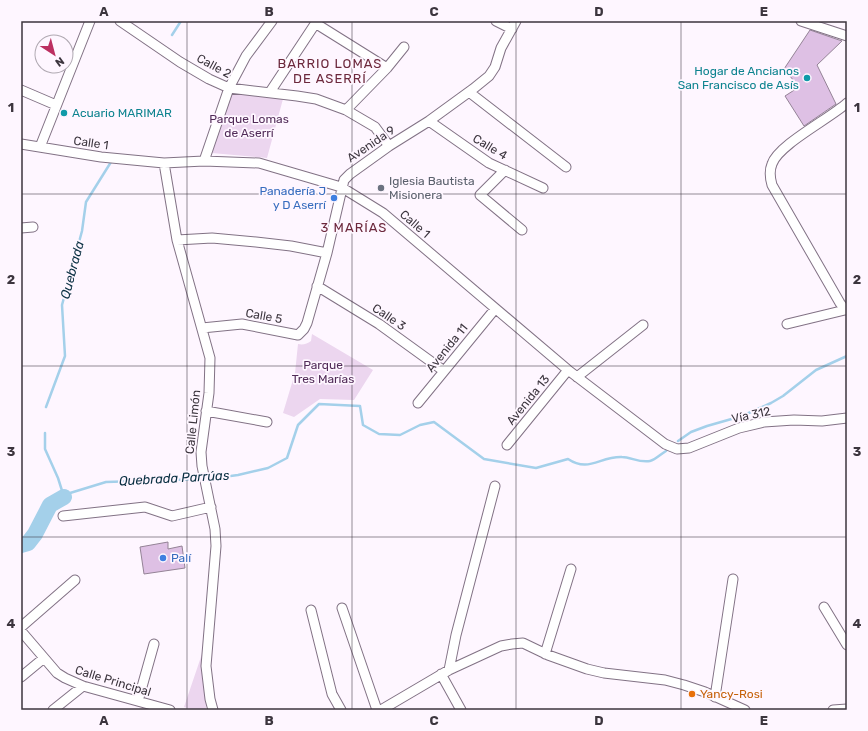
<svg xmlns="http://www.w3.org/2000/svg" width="868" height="731" font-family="Rubik,sans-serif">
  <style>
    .green { fill: #ecd6ef }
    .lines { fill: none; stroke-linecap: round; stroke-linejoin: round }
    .stream { stroke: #a4d0ea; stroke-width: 2.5 }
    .river { stroke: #a4d0ea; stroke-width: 16 }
    .building { fill: #dec0e4; stroke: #948396 }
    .minor-casing { stroke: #827285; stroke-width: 11 }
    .minor { stroke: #fff; stroke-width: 9 }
    .grid { fill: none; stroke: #3c353e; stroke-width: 1; stroke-opacity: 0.55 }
    .culture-dot { fill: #0f9aa8; stroke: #fef6ff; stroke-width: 1.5 }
    .worship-dot { fill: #6b7280; stroke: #fef6ff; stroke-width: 1.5 }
    .shop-dot { fill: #3f7fe0; stroke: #fef6ff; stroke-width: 1.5 }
    .food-dot { fill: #e8710a; stroke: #fef6ff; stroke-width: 1.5 }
    .labels { text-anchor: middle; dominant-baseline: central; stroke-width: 3.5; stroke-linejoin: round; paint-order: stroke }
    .street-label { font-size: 12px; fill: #3c353e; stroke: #fef6ff }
    .culture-label { font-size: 12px; fill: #0d838f; stroke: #fef6ff; text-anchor: end }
    .park-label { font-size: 12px; fill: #512b58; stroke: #fef6ff }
    .worship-label { font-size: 12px; fill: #5b616d; stroke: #fef6ff; text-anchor: start }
    .shop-label { font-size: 12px; fill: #366cbe; stroke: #fef6ff; text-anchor: end }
    .food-label { font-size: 12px; fill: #c56008; stroke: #fef6ff; text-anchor: start }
    .neighbourhood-label { font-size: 13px; letter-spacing: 1px; fill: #6c283c; stroke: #fef6ff }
    .water-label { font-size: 13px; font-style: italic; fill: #082e41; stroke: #fef6ff }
    .neatline { fill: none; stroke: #3c353e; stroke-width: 1.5 }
    .grid-label { font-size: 13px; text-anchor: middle; font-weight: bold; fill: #3c353e }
  </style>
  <rect width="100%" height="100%" fill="#fef6ff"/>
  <path class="green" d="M 232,92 L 283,99 L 267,158 L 212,153 Z
    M 312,334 L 373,370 L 354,400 L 320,399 L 294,417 L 283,413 L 295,373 L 298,344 C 303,345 307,344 311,341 Z
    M 204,648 L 206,708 L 205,710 L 194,710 L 184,707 Z"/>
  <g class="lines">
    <path class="stream" d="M 172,35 L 181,21
      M 46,407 L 65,356 L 62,305 L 82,231 L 86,202 L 111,162
      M 45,433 L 45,449 L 58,478 L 64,497 L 70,493 L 106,482 L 203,479
      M 678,441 L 691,432 L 707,426 L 742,416 L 771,403 L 783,396 L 816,370 L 847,356
      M 208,479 L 238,475 L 268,468 L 287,458 L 298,425 L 319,404 L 360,406 L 363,425 L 379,434 L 400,435 L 420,425 L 434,422 L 484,459 L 536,468 L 568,459 C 589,473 600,456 622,457 C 631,457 639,463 650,461 C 655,460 661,454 666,451"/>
    <path class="river" d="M 21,545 L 28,543 L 35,534 L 50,505 L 64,497"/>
  </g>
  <path class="building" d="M 810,30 L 842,41 L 817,65 L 836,104 L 804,126 L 785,96 L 799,87 L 784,69 Z
    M 168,542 L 168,549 L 182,546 L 185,568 L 144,574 L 140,547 Z"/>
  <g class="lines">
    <g class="minor-casing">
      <path id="minor" d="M 120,21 L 180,62 L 209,79 L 229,88 L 297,96 L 316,99 L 346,110 L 375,127 L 389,146
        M 496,21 L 512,29
        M 801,21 L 847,36
        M 315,23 L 387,68
        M 21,90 L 56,105
        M 270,92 L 317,21
        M 469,92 L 566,167
        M 847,103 C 829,119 778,145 772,164 C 769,171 770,178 772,185 L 840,303 L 845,310 L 847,310
        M 346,110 L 387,68 L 404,47
        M 429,121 L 489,163 L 543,188
        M 21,144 L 101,157 L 164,163 L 204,161 L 259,163 L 341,187 L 383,213 L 568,370 L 665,444 L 677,449 L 689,448 L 739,428 L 764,422 L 794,420 L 822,421 L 847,418
        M 40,147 L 90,21
        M 204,161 L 229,88 L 246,56 L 272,21
        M 164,163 L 177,240 L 210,358 L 209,393 L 201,452 L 202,466 L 215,529 L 216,546 L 206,666 L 210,699 L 213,710
        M 505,170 L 480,195 L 522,230
        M 21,228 L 33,227
        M 177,240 L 212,238 L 256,242 L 291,246 L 327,253
        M 317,286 L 379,324 L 444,371
        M 787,324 L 845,310
        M 202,328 L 242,324 L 298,335 L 304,329 L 307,323 L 327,253 L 344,180 L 350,174 L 389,146 L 429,121 L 473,89 L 489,76 L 495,67 L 501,48 L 516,21
        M 577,377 L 643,325
        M 418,403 L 495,309
        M 206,411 L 267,422
        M 507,445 L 568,370
        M 63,516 L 145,507 L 172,516 L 211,507
        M 824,607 L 847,645
        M 342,608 L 377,710
        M 311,610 L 332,694 L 341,710
        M 21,627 L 75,580
        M 21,631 L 57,673 L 65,678 L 83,686 L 170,710
        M 545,654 L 571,569
        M 449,670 L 456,635 L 495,486
        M 441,674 L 461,710
        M 21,677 L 44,658
        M 715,697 L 733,579
        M 138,701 L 154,644
        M 53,710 L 83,686
        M 381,710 L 449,670 L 501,646 L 512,644 L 523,643 L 548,655 L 587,669 L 604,673 L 665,680 L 684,685 L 705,692 L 745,710
        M 833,710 L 847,709"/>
    </g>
    <use href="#minor" class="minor"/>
  </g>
  <path class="grid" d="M 187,21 L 187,710M 352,21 L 352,710M 516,21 L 516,710M 681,21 L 681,710M 21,194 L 847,194M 21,366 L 847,366M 21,537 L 847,537"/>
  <g class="culture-dot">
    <circle cx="807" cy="78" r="4"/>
    <circle cx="64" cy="113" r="4"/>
  </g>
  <circle class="worship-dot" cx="381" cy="188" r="4"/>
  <g class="shop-dot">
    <circle cx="334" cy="198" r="4"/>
    <circle cx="163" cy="558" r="4"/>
  </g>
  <circle class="food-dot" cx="692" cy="694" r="4"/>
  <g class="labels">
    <g class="street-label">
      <text transform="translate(214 66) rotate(28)">Calle 2</text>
      <text transform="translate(91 143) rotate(8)">Calle 1</text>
      <text transform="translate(371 144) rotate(-34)">Avenida 9</text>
      <text transform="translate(490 147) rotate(31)">Calle 4</text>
      <text transform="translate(415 224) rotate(41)">Calle 1</text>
      <text transform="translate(264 316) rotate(10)">Calle 5</text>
      <text transform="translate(389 317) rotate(34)">Calle 3</text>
      <text transform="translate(447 348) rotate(-51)">Avenida 11</text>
      <text transform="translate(528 400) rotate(-51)">Avenida 13</text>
      <text transform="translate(751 415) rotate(-12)">Vía 312</text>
      <text transform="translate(193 422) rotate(-84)">Calle Limón</text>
      <text transform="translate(113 681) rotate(17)">Calle Principal</text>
    </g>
    <g class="culture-label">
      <text x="799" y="71">Hogar de Ancianos<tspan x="799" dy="14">San Francisco de Asís</tspan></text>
      <text x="72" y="113" text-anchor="start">Acuario MARIMAR</text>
    </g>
    <g class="park-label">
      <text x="249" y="119">Parque Lomas<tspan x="249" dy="14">de Aserrí</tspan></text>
      <text x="323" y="365">Parque<tspan x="323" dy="14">Tres Marías</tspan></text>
    </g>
    <g class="worship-label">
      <text x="389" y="181">Iglesia Bautista<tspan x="389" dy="14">Misionera</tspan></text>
    </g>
    <g class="shop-label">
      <text x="326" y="191">Panadería J<tspan x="326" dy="14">y D Aserrí</tspan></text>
      <text x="171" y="558" text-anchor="start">Palí</text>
    </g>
    <g class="food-label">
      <text x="700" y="694">Yancy-Rosi</text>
    </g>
    <g class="neighbourhood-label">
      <text x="330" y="63">BARRIO LOMAS<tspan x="330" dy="15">DE ASERRÍ</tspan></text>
      <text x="354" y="227">3 MARÍAS</text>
    </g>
    <g class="water-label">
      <text transform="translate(72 270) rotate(-75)">Quebrada</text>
      <text transform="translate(174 478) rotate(-3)">Quebrada Parrúas</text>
    </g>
  </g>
  <rect width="868" height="731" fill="none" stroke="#fef6ff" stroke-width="44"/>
  <g transform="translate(54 54) rotate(144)"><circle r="19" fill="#fef6ff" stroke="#b0a9b2"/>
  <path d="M0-3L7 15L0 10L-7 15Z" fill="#bc2f61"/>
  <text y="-6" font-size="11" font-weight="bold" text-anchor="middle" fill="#3c353e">N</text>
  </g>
  <rect x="22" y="22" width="824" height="687" class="neatline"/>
  <g class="grid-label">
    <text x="104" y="16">A</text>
    <text x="269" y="16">B</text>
    <text x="434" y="16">C</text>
    <text x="599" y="16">D</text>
    <text x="764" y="16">E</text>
    <text x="11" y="112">1</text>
    <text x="857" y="112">1</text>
    <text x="11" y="284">2</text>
    <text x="857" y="284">2</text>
    <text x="11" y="456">3</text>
    <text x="857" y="456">3</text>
    <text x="11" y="628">4</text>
    <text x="857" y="628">4</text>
    <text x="104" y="725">A</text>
    <text x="269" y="725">B</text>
    <text x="434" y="725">C</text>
    <text x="599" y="725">D</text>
    <text x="764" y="725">E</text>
  </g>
</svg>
